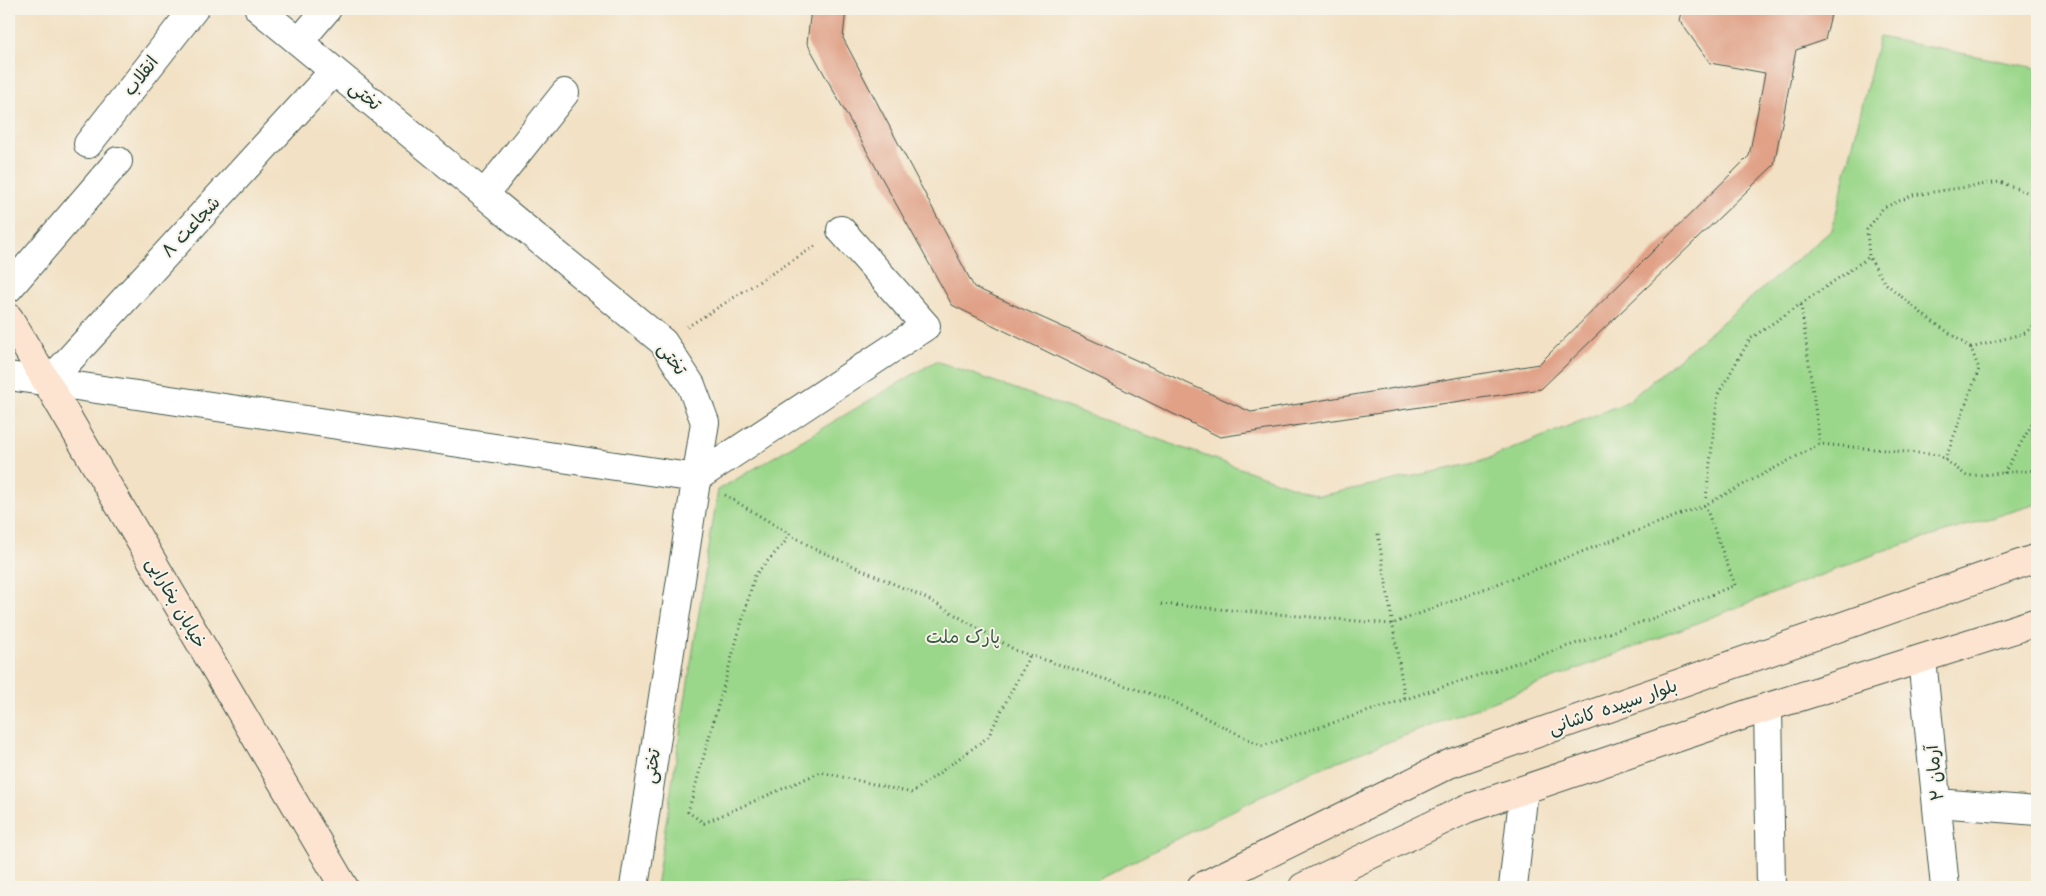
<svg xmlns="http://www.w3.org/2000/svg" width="2046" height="896" font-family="'Comic Neue','Playpen Sans Arabic',sans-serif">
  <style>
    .green { fill: #9bd78b; stroke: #5d8a60 }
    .building { fill: #e0a187 }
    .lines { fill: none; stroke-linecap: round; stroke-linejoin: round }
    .street-casing { stroke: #3f564a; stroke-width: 30 }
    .secondary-casing { stroke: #3f564a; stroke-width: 30 }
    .path { stroke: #3f564a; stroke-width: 3; stroke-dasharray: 1 4; stroke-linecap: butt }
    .street { stroke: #fff; stroke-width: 28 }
    .secondary { stroke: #fde4d0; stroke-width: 28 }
    .labels { text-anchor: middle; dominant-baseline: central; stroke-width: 4; stroke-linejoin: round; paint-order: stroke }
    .street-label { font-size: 18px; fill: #1f3d34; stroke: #f7f3e8 }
    .park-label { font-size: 18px; fill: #385c45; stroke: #f7f3e8 }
  </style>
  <rect width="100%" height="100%" fill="#f7f3e8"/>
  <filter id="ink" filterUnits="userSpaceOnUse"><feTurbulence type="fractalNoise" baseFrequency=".02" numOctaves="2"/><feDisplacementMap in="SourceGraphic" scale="10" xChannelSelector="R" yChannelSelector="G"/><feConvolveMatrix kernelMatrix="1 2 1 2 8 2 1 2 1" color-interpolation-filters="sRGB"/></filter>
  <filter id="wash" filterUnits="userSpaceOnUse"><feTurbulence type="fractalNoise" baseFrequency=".0096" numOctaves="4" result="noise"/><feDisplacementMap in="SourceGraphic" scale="20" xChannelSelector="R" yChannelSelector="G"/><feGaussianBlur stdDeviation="1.12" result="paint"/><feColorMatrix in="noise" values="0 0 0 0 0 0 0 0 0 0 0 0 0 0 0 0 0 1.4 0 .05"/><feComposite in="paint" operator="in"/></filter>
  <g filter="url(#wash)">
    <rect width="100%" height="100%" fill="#f2e1c4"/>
    <path class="green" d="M 1879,37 L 2037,68 L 2037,504 L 1886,550 L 1300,776 L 1084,887 L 656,887 L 718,490 L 936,361 L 1319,496 L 1480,462 L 1627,402 L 1832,230 Z"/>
    <g id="blocks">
      <path class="building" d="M 811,9 L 846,9 L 843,38 L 974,287 L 1251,412 L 1539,364 L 1749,156 L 1765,73 L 1710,63 L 1679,20 L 1682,9 L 1832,10 L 1825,40 L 1796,50 L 1774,165 L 1541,389 L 1220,437 L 952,305 L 807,43 Z"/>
    </g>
  </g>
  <g filter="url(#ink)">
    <use href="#blocks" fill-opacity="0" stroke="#3f564a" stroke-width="1"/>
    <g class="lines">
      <g class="street-casing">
        <path id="street" d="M 259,9 L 663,342 L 691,385 L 705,422 L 634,887
          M 299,42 L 327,9
          M 88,144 L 194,9
          M 484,195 L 565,93
          M 9,288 L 118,161
          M 9,376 L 696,478 L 926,326 L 841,230
          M 47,384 L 334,71
          M 1922,659 L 1945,887
          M 1768,707 L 1771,887
          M 1938,803 L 2037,811
          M 1513,887 L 1524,790"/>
      </g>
      <g class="secondary-casing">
        <path id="secondary" d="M 9,318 L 344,887
          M 1201,887 L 1449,764 L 2037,558
          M 1303,887 L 1466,809 L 1768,707 L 2037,622"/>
      </g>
      <path class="path" d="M 1801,305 L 1820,444
        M 687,327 L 817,245
        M 1971,348 L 2025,333 L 2037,324
        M 1945,460 L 1979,369 L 1971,348 L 1926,317 L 1884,282 L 1869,257 L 1867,230 L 1883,208 L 1913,195 L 2000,182 L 2037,196
        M 2004,473 L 2037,415
        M 725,495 L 813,548 L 928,599 L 1017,651 L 1170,700 L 1262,746 L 1660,616 L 1735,585 L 1705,505
        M 1706,498 L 1718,394 L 1750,339 L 1869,257
        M 789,533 L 785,542 L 755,575 L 688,812 L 704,823 L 821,772 L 912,793 L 988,737 L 1030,655
        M 1378,534 L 1405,700
        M 1161,604 L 1392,624 L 1705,505 L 1820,444 L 1939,455 L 1967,476 L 2037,470"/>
      <use href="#street" class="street"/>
      <use href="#secondary" class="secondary"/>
    </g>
  </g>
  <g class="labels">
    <g class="street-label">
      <text transform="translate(141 76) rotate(-52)">انقلاب</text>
      <text transform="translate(365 96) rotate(40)">تختی</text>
      <text transform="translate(191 227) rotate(-47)">شجاعت ۸</text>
      <text transform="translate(672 359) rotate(54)">تختی</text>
      <text transform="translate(176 603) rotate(60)">خیابان بخارایی</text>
      <text transform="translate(1613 707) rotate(-19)">بلوار سپیده کاشانی</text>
      <text transform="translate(652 766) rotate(-81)">تختی</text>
      <text transform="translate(1935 773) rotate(-96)">آرمان ۲</text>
    </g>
    <g class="park-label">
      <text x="963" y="637">پارک ملت</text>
    </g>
  </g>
  <rect width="2046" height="896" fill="none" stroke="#f7f3e8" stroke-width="30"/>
</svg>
